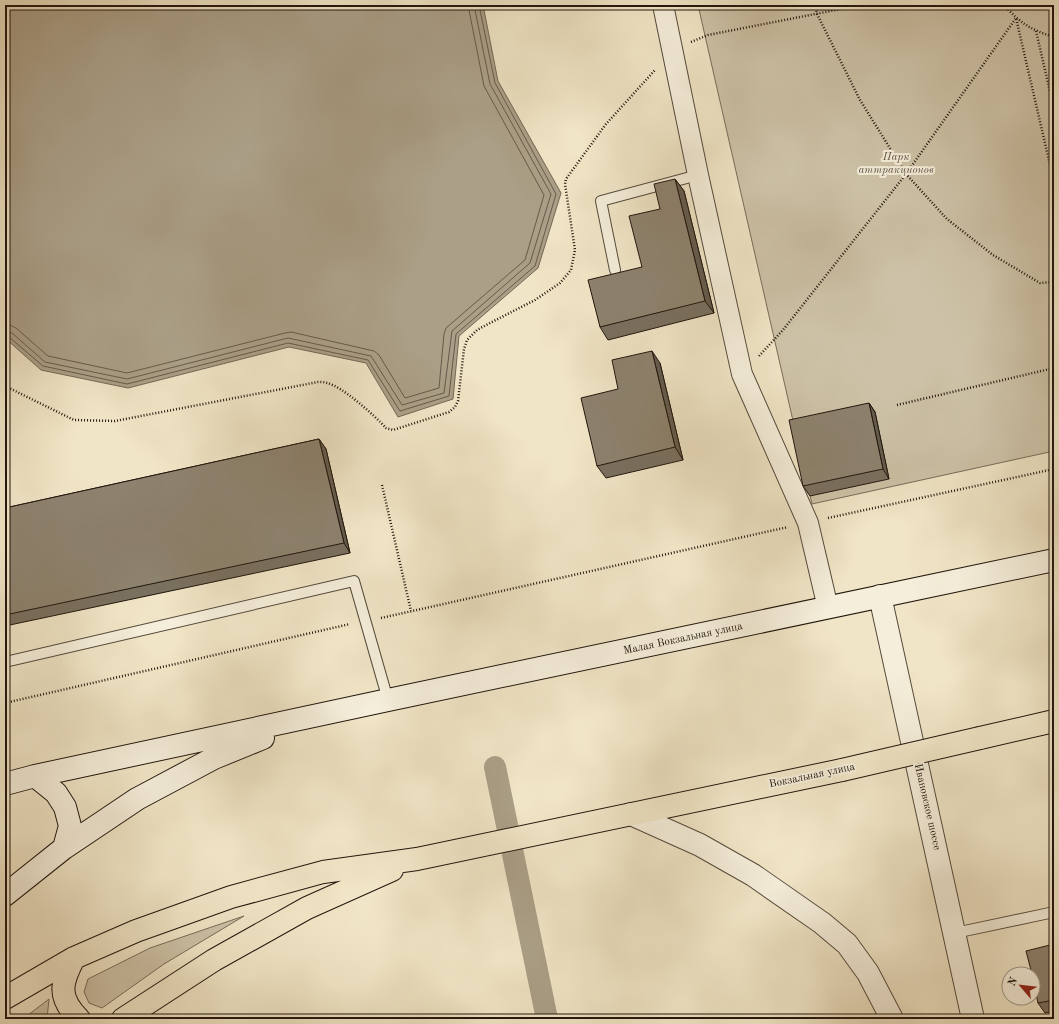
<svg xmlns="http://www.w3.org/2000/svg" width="1059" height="1024" font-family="'Old Standard TT',serif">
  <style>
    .green { fill: #cdc2a7; stroke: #776c5a }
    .water { fill: #aa9f87; stroke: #736857 }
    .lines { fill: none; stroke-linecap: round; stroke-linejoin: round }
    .shore { stroke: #665a4a; stroke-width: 1 }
    .canal { stroke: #aa9f87; stroke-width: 22 }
    .service-casing { stroke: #554a3c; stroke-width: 12 }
    .minor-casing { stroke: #554a3c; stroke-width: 22 }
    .tertiary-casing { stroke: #554a3c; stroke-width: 24 }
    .secondary-casing { stroke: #21160e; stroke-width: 24 }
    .trunk-casing { stroke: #21160e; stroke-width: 24 }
    .path { stroke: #21160e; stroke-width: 2.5; stroke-dasharray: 1 2; stroke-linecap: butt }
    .service { stroke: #f5eeda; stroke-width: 10 }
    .minor { stroke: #f5eeda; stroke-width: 20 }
    .tertiary { stroke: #f5eeda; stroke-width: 22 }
    .secondary { stroke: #f5eeda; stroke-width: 22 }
    .trunk { stroke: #f0e5c6; stroke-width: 22 }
    .trunk-bridge-casing { stroke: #21160e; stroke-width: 24; stroke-linecap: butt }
    .trunk-bridge { stroke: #f0e5c6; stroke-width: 22 }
    .wall { fill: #79705f; stroke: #21160e }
    .shaded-wall { fill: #635b4d; stroke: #21160e }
    .building { fill: #8d826e; stroke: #21160e }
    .labels { text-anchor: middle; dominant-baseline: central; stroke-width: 4; stroke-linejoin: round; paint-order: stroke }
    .park-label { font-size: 11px; font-style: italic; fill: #5d5244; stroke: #f5eeda }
    .street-label { font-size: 11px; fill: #21160e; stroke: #f5eeda }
  </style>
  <rect width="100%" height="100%" fill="#f0e5c6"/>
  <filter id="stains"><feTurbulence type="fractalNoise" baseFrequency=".005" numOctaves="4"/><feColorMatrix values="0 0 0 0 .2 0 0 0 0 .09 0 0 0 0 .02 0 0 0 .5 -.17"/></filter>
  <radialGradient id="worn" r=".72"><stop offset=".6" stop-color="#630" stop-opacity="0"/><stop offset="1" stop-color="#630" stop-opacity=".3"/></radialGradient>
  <path class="green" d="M 698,5 L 1054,5 L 1054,451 L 812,504 Z
    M 244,916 L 164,964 L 102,1008 L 89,1003 L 84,992 L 88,979 L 150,948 Z
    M 49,999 L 47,1019 L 23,1019 Z"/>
  <path class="water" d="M 5,5 L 483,5 L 498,81 L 561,193 L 538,268 L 459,336 L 453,399 L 398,417 L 366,363 L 289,347 L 128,388 L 41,370 L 5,338 Z"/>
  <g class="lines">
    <path class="shore" d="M 5,325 L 10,325 L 16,328 L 48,356 L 127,373 L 285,333 L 291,332 L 374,351 L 379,355 L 405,398 L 439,388 L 444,334 L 446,328 L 525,260 L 544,195 L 484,86 L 468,5
      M 5,331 L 12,333 L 45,362 L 127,379 L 288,338 L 371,356 L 402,405 L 444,393 L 452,331 L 530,263 L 551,194 L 490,84 L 474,5
      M 5,336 L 9,337 L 43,366 L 127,384 L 288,343 L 368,360 L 400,411 L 449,396 L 456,334 L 535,266 L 556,194 L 495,83 L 479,5"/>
    <path class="canal" d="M 495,767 L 547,1019"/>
    <g class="service-casing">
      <path id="service" d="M 615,270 L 601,201 L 698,175
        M 5,662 L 354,581 L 388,700
        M 955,933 L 1054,912"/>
    </g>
    <g class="minor-casing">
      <path id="minor" d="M 663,5 L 698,175 L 742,374 L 808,523 L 828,608"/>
    </g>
    <g class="tertiary-casing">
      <path id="tertiary" d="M 880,596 L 973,1019
        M 631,814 L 700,845 L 753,875 L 822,923 L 847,944 L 868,973 L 892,1019"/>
    </g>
    <g class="secondary-casing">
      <path id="secondary" d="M 35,776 L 56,793 L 65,807 L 70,826 L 64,848
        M 5,784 L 35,776 L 388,700 L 1054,560
        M 5,895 L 64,848 L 137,799 L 214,758 L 263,738"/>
    </g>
    <g class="trunk-casing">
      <path id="trunk" d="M 980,738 L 1054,721
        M 74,958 C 61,983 57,997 79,1019
        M 5,998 L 74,958 L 136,931 L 231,897 L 323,872 L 417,859 L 842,770
        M 123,1019 L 214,960 L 307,908 L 392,870"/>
    </g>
    <path class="path" d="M 815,5 L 817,14 L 860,100 L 906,174 L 947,219 L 993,255 L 1040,283 L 1054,282
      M 1004,5 C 1020,23 1031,30 1054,37
      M 1036,31 L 1054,109
      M 691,42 L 708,35 L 861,5
      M 759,356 L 783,330 L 906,174 L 1016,18 L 1054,182
      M 5,386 L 74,420 L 115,421 L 318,382 C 321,382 324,382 327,383 C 342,386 375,416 386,428 L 393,430 L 449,412 L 455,407 L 458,401 L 464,349 L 467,340 L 477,330 L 490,323 L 535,300 L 560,283 L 571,270 L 575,250 L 565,184 L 566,179 L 606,124 L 655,70
      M 897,405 L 1054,368
      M 382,485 L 411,611
      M 828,518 L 1054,469
      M 381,618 L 788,527
      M 5,703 L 350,624"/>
    <use href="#service" class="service"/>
    <use href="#minor" class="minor"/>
    <use href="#tertiary" class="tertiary"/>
    <use href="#secondary" class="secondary"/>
    <use href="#trunk" class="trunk"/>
    <g class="trunk-bridge-casing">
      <path id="trunk-bridge" d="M 842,770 L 980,738"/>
    </g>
    <use href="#trunk-bridge" class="trunk-bridge"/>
  </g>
  <path class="wall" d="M 675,179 L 684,191 L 714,313 L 608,340 L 600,327 L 642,267 L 660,209 Z
    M 660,363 L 683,460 L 606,478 L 597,466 Z
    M 869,403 L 875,412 L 889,479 L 810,496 L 803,486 Z
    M 319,439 L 326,449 L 350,553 L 5,626 L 5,508 Z
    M 1054,944 L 1054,1011 L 1045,1013 L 1038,1003 Z"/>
  <path class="shaded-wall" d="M 675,179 L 684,191 L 714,313 L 705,301 Z
    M 652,351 L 660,363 L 683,460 L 675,447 Z
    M 869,403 L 875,412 L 889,479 L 883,469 Z
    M 319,439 L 326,449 L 350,553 L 344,543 Z"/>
  <path class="building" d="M 675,179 L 705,301 L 600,327 L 588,280 L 642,267 L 629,216 L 660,209 L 654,184 Z
    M 652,351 L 675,447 L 597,466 L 581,398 L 618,389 L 612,360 Z
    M 869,403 L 883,469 L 803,486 L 789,420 Z
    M 319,439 L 344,543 L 5,615 L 5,508 Z
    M 1054,944 L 1054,1000 L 1038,1003 L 1033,980 L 1033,974 L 1032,974 L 1026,951 Z"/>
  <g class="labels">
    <g class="park-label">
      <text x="896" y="157">Парк<tspan x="896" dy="13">аттракционов</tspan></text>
    </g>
    <g class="street-label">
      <text transform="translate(683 639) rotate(-12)">Малая Вокзальная улица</text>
      <text transform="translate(812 776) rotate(-12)">Вокзальная улица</text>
      <text transform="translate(927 807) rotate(77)">Ивановское шоссе</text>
    </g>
  </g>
  <rect width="1059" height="1024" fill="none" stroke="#f0e5c6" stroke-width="20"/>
  <rect x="6" y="6" width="1047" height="1012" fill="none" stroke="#21160e" stroke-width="2"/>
  <rect x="10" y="10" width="1039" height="1004" fill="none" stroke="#21160e"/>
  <g transform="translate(1021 986) rotate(298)"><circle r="19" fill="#f5eeda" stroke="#a09888"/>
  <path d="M0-3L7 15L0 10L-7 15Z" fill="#8f2418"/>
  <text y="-6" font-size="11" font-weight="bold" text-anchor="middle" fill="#21160e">N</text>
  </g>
  <rect width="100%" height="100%" filter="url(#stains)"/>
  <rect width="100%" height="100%" fill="url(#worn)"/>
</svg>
